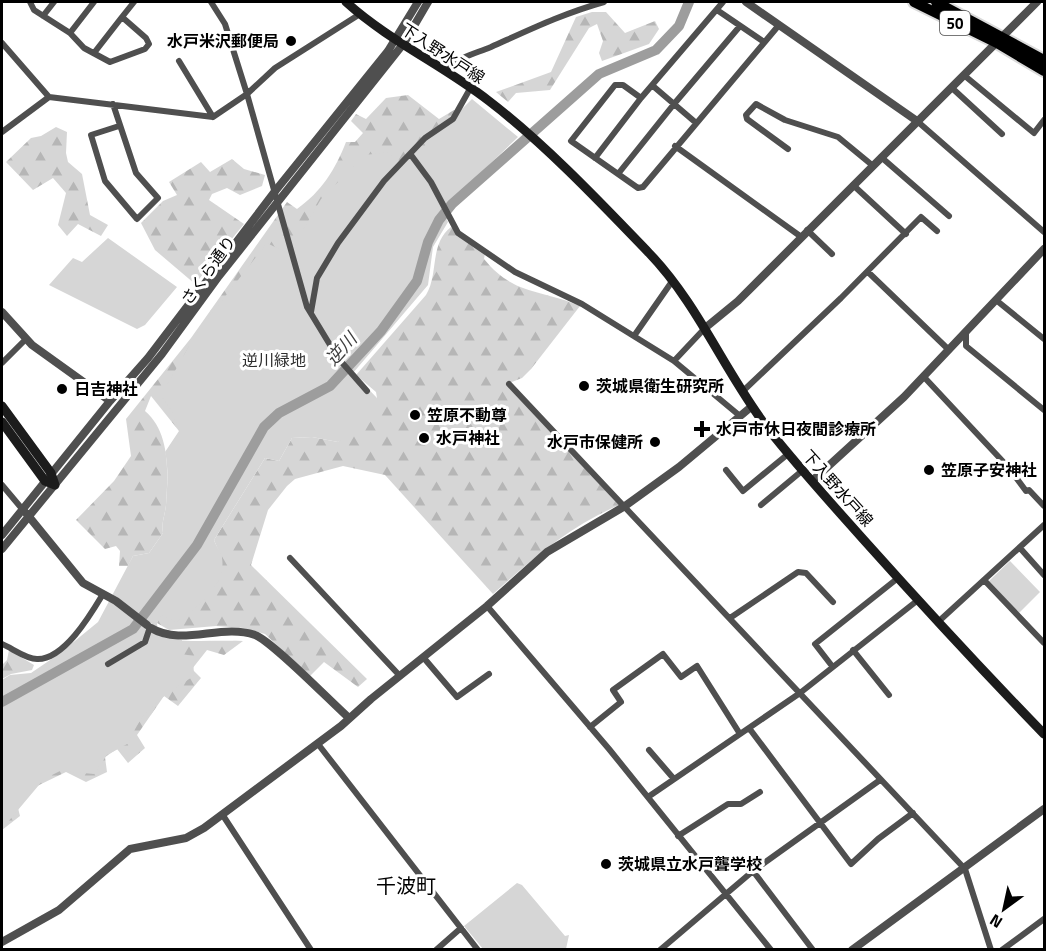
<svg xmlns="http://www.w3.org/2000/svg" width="1046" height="951" font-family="'Titillium Web','Noto Sans JP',sans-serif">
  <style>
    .forest { fill: url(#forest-firs) }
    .park { fill: #d6d6d6 }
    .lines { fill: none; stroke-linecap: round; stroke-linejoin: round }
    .river { stroke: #9d9d9d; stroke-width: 10 }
    .trunk-casing { stroke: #dbdbdb; stroke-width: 14 }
    .minor { stroke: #4f4f4f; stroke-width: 6 }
    .tertiary { stroke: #4f4f4f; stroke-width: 8 }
    .secondary { stroke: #1c1c1c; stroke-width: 9 }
    .trunk { stroke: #000; stroke-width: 10 }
    .poi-dot { fill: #000; stroke: #fff; stroke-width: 2 }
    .labels { text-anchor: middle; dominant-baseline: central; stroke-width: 6; stroke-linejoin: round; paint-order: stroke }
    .shield { fill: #fff; stroke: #4c4c4c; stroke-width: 1.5 }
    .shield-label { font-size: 15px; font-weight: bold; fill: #000 }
    .poi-label { font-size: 16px; font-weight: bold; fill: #000; stroke: #fff; text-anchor: start }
    .street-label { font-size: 16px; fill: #000; stroke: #fff }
    .park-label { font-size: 16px; fill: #2d2d2d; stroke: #fff }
    .water-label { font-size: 18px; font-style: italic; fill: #3e3e3e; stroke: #fff }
    .quarter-label { font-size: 20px; fill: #000; stroke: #fff }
  </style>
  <defs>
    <pattern id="forest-firs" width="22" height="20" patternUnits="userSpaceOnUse" patternTransform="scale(1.5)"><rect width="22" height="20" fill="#d6d6d6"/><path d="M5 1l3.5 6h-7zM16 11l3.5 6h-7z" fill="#b6b6b6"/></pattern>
  </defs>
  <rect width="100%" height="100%" fill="#fff"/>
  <path class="forest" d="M 592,12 L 606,12 L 625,33 L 655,21 L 659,29 L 649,44 L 602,61 L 599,53 L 603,41 L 597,24 L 589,28 L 550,90 L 516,93 L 508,102 L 496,92 L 551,72 L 576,17 Z
    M 408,95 L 439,119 L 454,110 L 469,119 L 179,431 L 151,396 L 145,411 C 171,433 168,474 166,505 C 165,516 161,522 163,533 L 149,553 L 133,556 L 128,566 L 119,566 L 120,551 L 116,546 L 105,549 L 76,520 L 114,481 L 131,456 L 126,419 L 191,338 L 287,202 L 297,209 C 322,191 335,170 346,142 L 355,142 L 363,133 L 351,121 L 356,114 L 366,119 L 386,98 Z
    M 56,127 L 67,132 L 66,153 L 68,162 L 82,174 L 90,215 L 108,225 L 101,236 L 78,224 L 67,236 L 58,225 L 66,193 L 53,178 L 33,190 L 6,162 L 31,138 L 41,136 Z
    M 232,159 L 244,169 L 265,175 L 262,186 L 240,195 L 227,188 L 212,194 L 209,200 L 244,224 L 195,284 L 155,250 L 141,223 L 163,201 L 177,195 L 169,182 L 201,162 L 210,172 Z
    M 451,227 L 485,253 L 484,259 C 514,296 542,289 580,306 L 531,369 L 522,378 L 507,384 L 619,505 C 570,526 532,559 493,594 L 385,475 L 343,466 L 295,479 L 287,486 L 268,510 L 251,565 L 367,679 L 358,687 L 324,662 L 310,676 L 265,634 L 244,628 L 216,626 L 169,630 L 157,623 L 161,614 L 222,559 L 214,540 L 265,458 L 279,461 L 292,438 L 312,437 L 338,442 L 377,398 L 376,392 L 356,375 L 426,295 C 439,274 429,244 451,227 Z
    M 158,638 C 188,643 214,640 243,641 L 224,655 L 207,650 L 192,669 L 201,678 L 178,706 L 164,696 L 137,735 L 145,748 L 128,763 L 117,749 L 105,757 L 107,772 L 86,782 L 66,772 L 35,787 L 17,804 L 20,816 L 2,830 L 2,777 Z
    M 9,650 L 34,665 L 32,670 L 11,674 L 2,679 L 2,665 L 7,660 Z"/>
  <path class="park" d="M 472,99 L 518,137 L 442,210 L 448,222 L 433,247 L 428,285 L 353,373 L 377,398 L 373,420 L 338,442 L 312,437 L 292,438 L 279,461 L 265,458 L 214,540 C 216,546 221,552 222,558 C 227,586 195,609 176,622 L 162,615 L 157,623 L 158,636 L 182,640 L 182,654 L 193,656 L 194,676 C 166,694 139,710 129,743 L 107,755 L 94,774 L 60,771 L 44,779 L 2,829 L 2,680 L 10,675 L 31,673 L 59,654 L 98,622 L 133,556 L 149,553 L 163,533 C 161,522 165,516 166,505 C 167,489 169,468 165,452 L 179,431 L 172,411 L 161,396 L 195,335 L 267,243 L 293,256 L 303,230 L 321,199 L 365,155 L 389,152 L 401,165 L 416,152 L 418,153 Z
    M 108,238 L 177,287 L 145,325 L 137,329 L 49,285 L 73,258 L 82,262 Z
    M 1010,561 L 1040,592 L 1019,613 L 989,581 Z
    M 517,883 L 522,885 L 565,936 L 569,935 L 566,949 L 483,949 L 464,926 Z"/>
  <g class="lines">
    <path class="river" d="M 2,702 L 133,629 L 197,545 L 264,427 L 279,413 L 330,386 L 381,331 L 417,281 L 428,242 L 439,220 L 452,204 L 599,74 L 656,50 L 679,26 L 689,2"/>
    <g class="trunk-casing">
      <path id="trunk" d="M 914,2 L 997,43 L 1044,71
        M 936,2 L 1044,60"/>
    </g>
    <path class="minor" d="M 30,2 L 34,10 L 70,33 L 84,48 L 110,62 L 145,49 L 149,44 L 146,38 L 122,17 L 134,2
      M 211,2 L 225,24 L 247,94 L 307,307 L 338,358 L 367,391
      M 717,10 L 764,42
      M 43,16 L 54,2
      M 70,33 L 94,2
      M 2,43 L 49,97
      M 94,53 L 122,17
      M 179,61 L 213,117
      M 445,70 C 459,57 474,54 491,47 C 529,30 564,13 604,2
      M 965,76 L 1034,133 L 1044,120
      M 653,86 L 695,122
      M 952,88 L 1002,134
      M 641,98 L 623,85 L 615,85 L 571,141 L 638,188 L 643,187 L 779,25
      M 113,104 L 136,173 L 158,198 L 137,219 L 105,181 L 91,135 L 119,126
      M 917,121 L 1044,232
      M 2,132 L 49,97 L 213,117 L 247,94 L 275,68 L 360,14
      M 675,146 L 800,236
      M 788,149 L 747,119 L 746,115 L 756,104 L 785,120 L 838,137 L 872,165
      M 411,155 L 431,182 L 458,233 L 515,272 L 582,304 L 674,361 L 740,416
      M 881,157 L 949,216
      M 595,158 L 641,98 L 723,2
      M 618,174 L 674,104 L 740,26
      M 853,185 L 906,234
      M 807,230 L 832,254
      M 868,272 L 949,350
      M 996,300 L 1044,339
      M 311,312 L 317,278 L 338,243 L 384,181 L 425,138 L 453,119 L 471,87
      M 966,332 L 966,346 L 1044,410
      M 634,336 L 673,280
      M 674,361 L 705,328
      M 2,363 L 25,340
      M 924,377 L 1009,468 L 1026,491 L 1029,490 L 1044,506
      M 509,384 L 965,869 L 991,950
      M 742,392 L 841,298 L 921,217 L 937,231
      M 750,425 L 758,430 L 770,431
      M 726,470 L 743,491 L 788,454
      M 2,485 L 23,510
      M 761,505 L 803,470
      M 1020,548 L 1044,575
      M 290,558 L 400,676
      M 985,581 L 1044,643
      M 487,606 L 609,749 L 771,950
      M 730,618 L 798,572 L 806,573 L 833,602
      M 938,622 L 1044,525
      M 2,644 C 12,648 26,659 37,659 C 64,660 91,614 103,594
      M 853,650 L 889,695
      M 423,657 L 457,697 L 489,674
      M 108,664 L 145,642 L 150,627
      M 832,666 L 815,644 L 898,578
      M 590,727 L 621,702 L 613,690 L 663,654 L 681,677 L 697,666 L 740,734
      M 749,728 L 851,864 L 878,839 L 913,813
      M 318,744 L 478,950
      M 649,750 L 674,779
      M 648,797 L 800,693 L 918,600
      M 222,814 L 311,950
      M 678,836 L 728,804 L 741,804 L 760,792
      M 753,871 L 813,950
      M 436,950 L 461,928
      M 660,950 L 753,871 L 880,780
      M 1002,950 L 1044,919"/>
    <path class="tertiary" d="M 746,2 L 917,121
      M 2,312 L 32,345 L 110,401
      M 705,328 L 738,301 L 1037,2
      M 812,481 L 904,397 L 1044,249
      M 26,513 L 83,583 L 116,601 L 147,625
      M 2,535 L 110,401 L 148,358 L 276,190 L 388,51 L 418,2
      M 2,549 L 162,354 L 219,276 L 404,43 L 428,2
      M 151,628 C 183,647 221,623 255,635 C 272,641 331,702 349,718
      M 2,942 L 59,910 L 130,849 L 186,838 L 204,828 L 341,726 L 371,699 L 487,606 L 547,552 L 625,506 L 679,467 L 751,407
      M 852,950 L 1044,809"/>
    <path class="secondary" d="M 346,2 C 389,41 443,65 489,101 C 544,143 600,202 649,253 C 699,305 725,373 769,430 C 799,468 831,503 863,539 C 922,605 982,670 1044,734
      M 2,406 L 51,473 L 55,485
      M 2,422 L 45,481 L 55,485"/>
    <use href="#trunk" class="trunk"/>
  </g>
  <g class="poi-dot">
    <circle cx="291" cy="41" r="6"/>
    <circle cx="584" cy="386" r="6"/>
    <circle cx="62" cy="389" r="6"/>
    <circle cx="415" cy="415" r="6"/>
    <path d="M699 420h6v6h6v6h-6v6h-6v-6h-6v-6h6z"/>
    <circle cx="424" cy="438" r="6"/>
    <circle cx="655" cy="442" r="6"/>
    <circle cx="929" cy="470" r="6"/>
    <circle cx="606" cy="864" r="6"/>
  </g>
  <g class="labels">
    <rect class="shield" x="940" y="11" width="30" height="24" rx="4.5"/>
    <g class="shield-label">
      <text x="955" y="23">50</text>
    </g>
    <g class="poi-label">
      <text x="279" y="41" text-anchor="end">水戸米沢郵便局</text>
      <text x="596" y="386">茨城県衛生研究所</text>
      <text x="74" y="389">日吉神社</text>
      <text x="427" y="415">笠原不動尊</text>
      <text x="716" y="429">水戸市休日夜間診療所</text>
      <text x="436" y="438">水戸神社</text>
      <text x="643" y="442" text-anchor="end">水戸市保健所</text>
      <text x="941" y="470">笠原子安神社</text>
      <text x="618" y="864">茨城県立水戸聾学校</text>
    </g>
    <g class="street-label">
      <text transform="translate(443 53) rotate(33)">下入野水戸線</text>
      <text transform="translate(208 270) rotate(-54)">さくら通り</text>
      <text transform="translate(838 488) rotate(48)">下入野水戸線</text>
    </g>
    <g class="park-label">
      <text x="274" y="360">逆川緑地</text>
    </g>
    <g class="water-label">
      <text transform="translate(341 349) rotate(-48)">逆川</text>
    </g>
    <g class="quarter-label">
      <text x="406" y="885">千波町</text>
    </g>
  </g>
  <rect width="1046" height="951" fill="none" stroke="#000000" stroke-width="6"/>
  <g transform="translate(1004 909) rotate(213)" stroke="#ffffff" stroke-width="4.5" paint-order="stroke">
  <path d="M0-4.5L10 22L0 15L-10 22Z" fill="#000000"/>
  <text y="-9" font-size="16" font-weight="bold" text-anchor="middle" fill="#000000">N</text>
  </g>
</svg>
